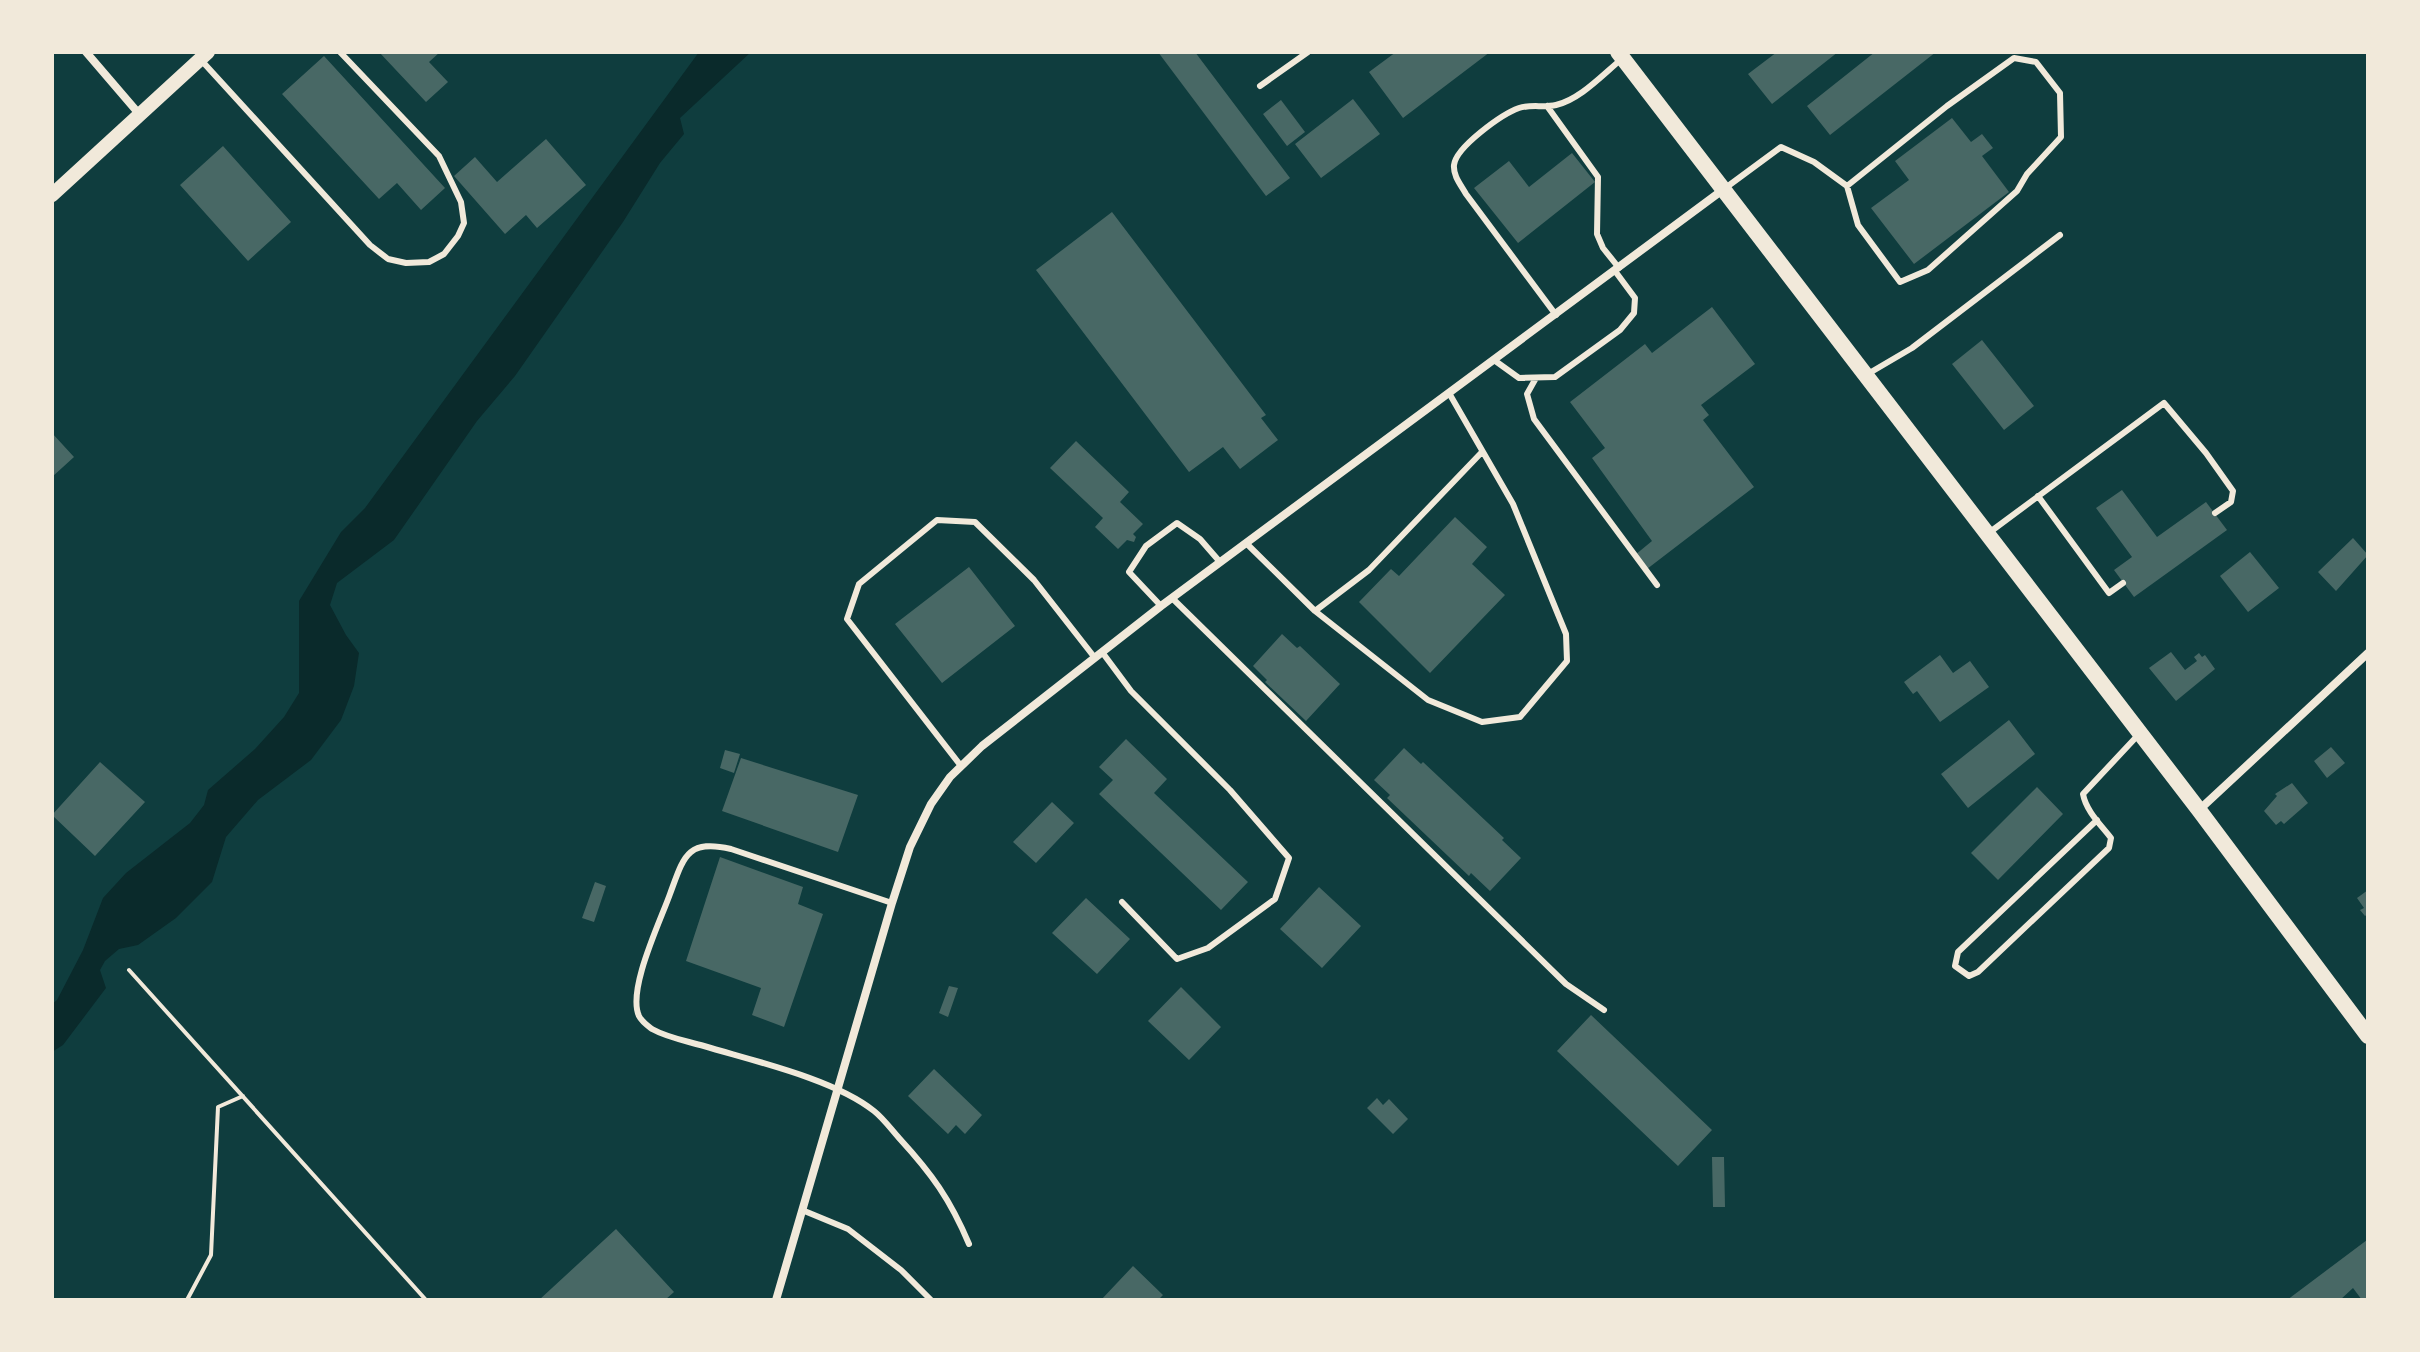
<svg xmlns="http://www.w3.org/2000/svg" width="2420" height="1352" font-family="'PT Sans',sans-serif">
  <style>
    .water { fill: #0a2a2b }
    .building { fill: #486865 }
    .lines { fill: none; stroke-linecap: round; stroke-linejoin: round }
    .path { stroke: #f1e9da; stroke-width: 4 }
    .service { stroke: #f1e9da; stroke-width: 6 }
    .minor { stroke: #f1e9da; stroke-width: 8 }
    .tertiary { stroke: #f1e9da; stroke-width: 14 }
    .secondary { stroke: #f1e9da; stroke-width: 16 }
  </style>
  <rect width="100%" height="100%" fill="#0f3d3e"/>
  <path class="water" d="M 699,52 L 751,52 L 680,118 L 684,134 L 660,163 L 623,222 L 515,376 L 477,421 L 394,540 L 337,583 L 330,605 L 346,635 L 359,653 L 354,686 L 341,720 L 311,760 L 258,800 L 226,837 L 212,882 L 176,918 L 138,945 L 119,949 L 105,961 L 100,970 L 106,988 L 63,1045 L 52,1052 L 52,1004 L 57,1000 L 83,950 L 103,898 L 126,873 L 190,823 L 204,805 L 208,790 L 255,749 L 284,717 L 299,693 L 299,601 L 341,532 L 365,508 Z"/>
  <path class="building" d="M 379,52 L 440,52 L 429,62 L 448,82 L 426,102 Z
    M 1158,52 L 1195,52 L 1290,178 L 1266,196 Z
    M 1396,52 L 1490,52 L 1403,118 L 1369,72 Z
    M 1777,52 L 1838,52 L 1772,104 L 1748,74 Z
    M 1875,52 L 1936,52 L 1830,135 L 1807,106 Z
    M 324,56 L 445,188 L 421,210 L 397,183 L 379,199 L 282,94 Z
    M 1353,99 L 1380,134 L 1321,178 L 1295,144 Z
    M 1281,100 L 1305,132 L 1287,146 L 1263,114 Z
    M 1952,118 L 1971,142 L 1982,134 L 1993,148 L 1982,156 L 2009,192 L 1914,264 L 1871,208 L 1909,180 L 1895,161 Z
    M 546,139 L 586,185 L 537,228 L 526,215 L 505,234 L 454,176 L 475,157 L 497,182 Z
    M 223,146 L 291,222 L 248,261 L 180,185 Z
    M 1572,153 L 1595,182 L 1518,243 L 1474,188 L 1509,161 L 1529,187 Z
    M 1112,212 L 1266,415 L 1261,418 L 1278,440 L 1240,469 L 1223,447 L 1189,472 L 1036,270 Z
    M 1712,307 L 1755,364 L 1701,405 L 1709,415 L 1703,420 L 1754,487 L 1647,569 L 1635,555 L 1652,541 L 1592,458 L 1605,448 L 1570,402 L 1645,344 L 1652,353 Z
    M 1982,340 L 2034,406 L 2004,430 L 1952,364 Z
    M 52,433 L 74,457 L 52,477 Z
    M 1076,441 L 1129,492 L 1120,502 L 1143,524 L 1133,534 L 1136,537 L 1134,542 L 1127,540 L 1118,549 L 1095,527 L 1103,518 L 1050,468 Z
    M 2122,490 L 2157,537 L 2206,502 L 2227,530 L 2134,597 L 2114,570 L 2132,557 L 2096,508 Z
    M 1455,517 L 1487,547 L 1472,564 L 1505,595 L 1430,673 L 1359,602 L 1391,569 L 1399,576 Z
    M 2353,538 L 2368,555 L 2336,591 L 2318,572 Z
    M 2250,552 L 2279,588 L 2248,612 L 2220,576 Z
    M 969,567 L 1015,626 L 942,683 L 895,624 Z
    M 1282,634 L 1297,648 L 1300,646 L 1340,684 L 1306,721 L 1265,682 L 1267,680 L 1253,666 Z
    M 2171,652 L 2185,670 L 2197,661 L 2194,657 L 2199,653 L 2202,657 L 2205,655 L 2215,669 L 2176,701 L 2149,668 Z
    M 1940,655 L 1953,673 L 1970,661 L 1989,687 L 1940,722 L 1917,691 L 1913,694 L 1904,682 Z
    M 2009,720 L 2035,754 L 1968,808 L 1941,774 Z
    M 1126,739 L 1167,779 L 1154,793 L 1248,882 L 1221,910 L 1099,794 L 1113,780 L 1099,767 Z
    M 2331,747 L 2345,763 L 2327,778 L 2314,761 Z
    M 1404,748 L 1421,764 L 1423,762 L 1504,838 L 1502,840 L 1521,858 L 1490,891 L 1471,873 L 1469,876 L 1387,798 L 1390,795 L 1374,780 Z
    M 725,750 L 740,754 L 734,773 L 720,768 Z
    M 741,758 L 858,795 L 838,852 L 722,811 Z
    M 100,762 L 145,802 L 95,856 L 52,815 Z
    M 2292,783 L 2308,803 L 2284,824 L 2281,821 L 2276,825 L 2264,811 L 2277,796 L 2275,794 Z
    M 2037,787 L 2063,814 L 1998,880 L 1971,853 Z
    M 1052,802 L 1074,823 L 1036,863 L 1013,842 Z
    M 720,857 L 803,887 L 798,904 L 823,914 L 784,1027 L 752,1015 L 761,988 L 686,961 Z
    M 595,882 L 606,886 L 594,922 L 582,918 Z
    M 1319,887 L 1361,926 L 1322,968 L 1280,929 Z
    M 2368,890 L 2368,914 L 2365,916 L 2360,910 L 2364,908 L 2357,898 Z
    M 1086,898 L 1130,939 L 1097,974 L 1052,933 Z
    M 949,986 L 958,988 L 948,1017 L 939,1013 Z
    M 1181,987 L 1221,1027 L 1189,1060 L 1148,1021 Z
    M 1591,1015 L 1712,1130 L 1678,1166 L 1557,1051 Z
    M 934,1069 L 982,1115 L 965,1134 L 956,1125 L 948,1134 L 908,1096 Z
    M 1377,1098 L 1383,1105 L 1389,1099 L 1408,1119 L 1393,1134 L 1367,1108 Z
    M 1712,1157 L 1724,1157 L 1725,1207 L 1713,1207 Z
    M 616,1229 L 674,1292 L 665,1300 L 539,1300 Z
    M 2367,1240 L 2368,1300 L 2362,1300 L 2353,1288 L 2340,1300 L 2287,1300 Z
    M 1133,1266 L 1163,1295 L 1158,1300 L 1101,1300 Z"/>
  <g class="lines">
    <path class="path" d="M 129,970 L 426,1300
      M 187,1300 L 211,1255 L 218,1107 L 243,1096"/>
    <path class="service" d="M 201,60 L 370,245 L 388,259 L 406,263 L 429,262 L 444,254 L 458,236 L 464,223 L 461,202 L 439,156 L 340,52
      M 1260,86 L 1308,52
      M 1547,106 L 1598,177 L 1597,234 L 1603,248 L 1619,268
      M 1724,189 L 1781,147 L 1814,162 L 1847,186 L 1947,106 L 2014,58 L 2036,62 L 2060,93 L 2061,137 L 2027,174 L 2017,191 L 1928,270 L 1900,282 L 1858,225 L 1847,186
      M 1556,315 L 1466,194 C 1461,185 1453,176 1454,165 C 1456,147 1502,114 1519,108 C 1531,104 1544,108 1556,105 C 1581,99 1603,74 1623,58
      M 1494,360 L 1519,378 L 1555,377 L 1620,330 L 1634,313 L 1635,298 L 1615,271
      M 1866,375 L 1912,348 L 2060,235
      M 1536,378 L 1527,394 L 1534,419 L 1657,585
      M 2038,496 L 2109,593 L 2123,583
      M 1990,532 L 2164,403 L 2206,453 L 2233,491 L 2231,502 L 2215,513
      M 1246,543 L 1315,611 L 1428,700 L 1482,722 L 1520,717 L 1567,661 L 1566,634 L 1513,504 L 1449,393
      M 1172,598 L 1566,984 L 1604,1010
      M 1161,606 L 1129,572 L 1146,546 L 1177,523 L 1200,539 L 1220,562
      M 1315,611 L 1369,570 L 1482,452
      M 1102,652 L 1131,691 L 1230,790 L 1289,858 L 1275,899 L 1208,948 L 1177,959 L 1122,902
      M 961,766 L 847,619 L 859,584 L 937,520 L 975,522 L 1034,580 L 1095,658
      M 2097,820 L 1958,952 L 1955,966 L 1969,976 L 1978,972 L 2109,848 L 2111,838 C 2101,825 2086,811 2083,794 L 2140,733
      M 892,903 L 731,849 C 687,839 684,856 670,894 C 660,922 627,990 639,1016 C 642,1022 648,1026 652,1029 C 668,1038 687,1041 704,1046 C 754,1061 834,1079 874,1111 C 883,1118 891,1129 899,1138 C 932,1174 950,1199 969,1244
      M 802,1210 L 848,1229 L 901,1270 L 931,1300"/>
    <path class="minor" d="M 86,52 L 140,115
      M 2199,810 L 2368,653
      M 776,1300 L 892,903 L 910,847 L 931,804 L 950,777 L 982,746 L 1161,606 L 1724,189"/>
    <path class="tertiary" d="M 52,195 L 208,52"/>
    <path class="secondary" d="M 1618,52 L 2199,810 L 2368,1036"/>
  </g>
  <rect width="2420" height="1352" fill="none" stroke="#f1e9da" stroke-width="108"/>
</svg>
